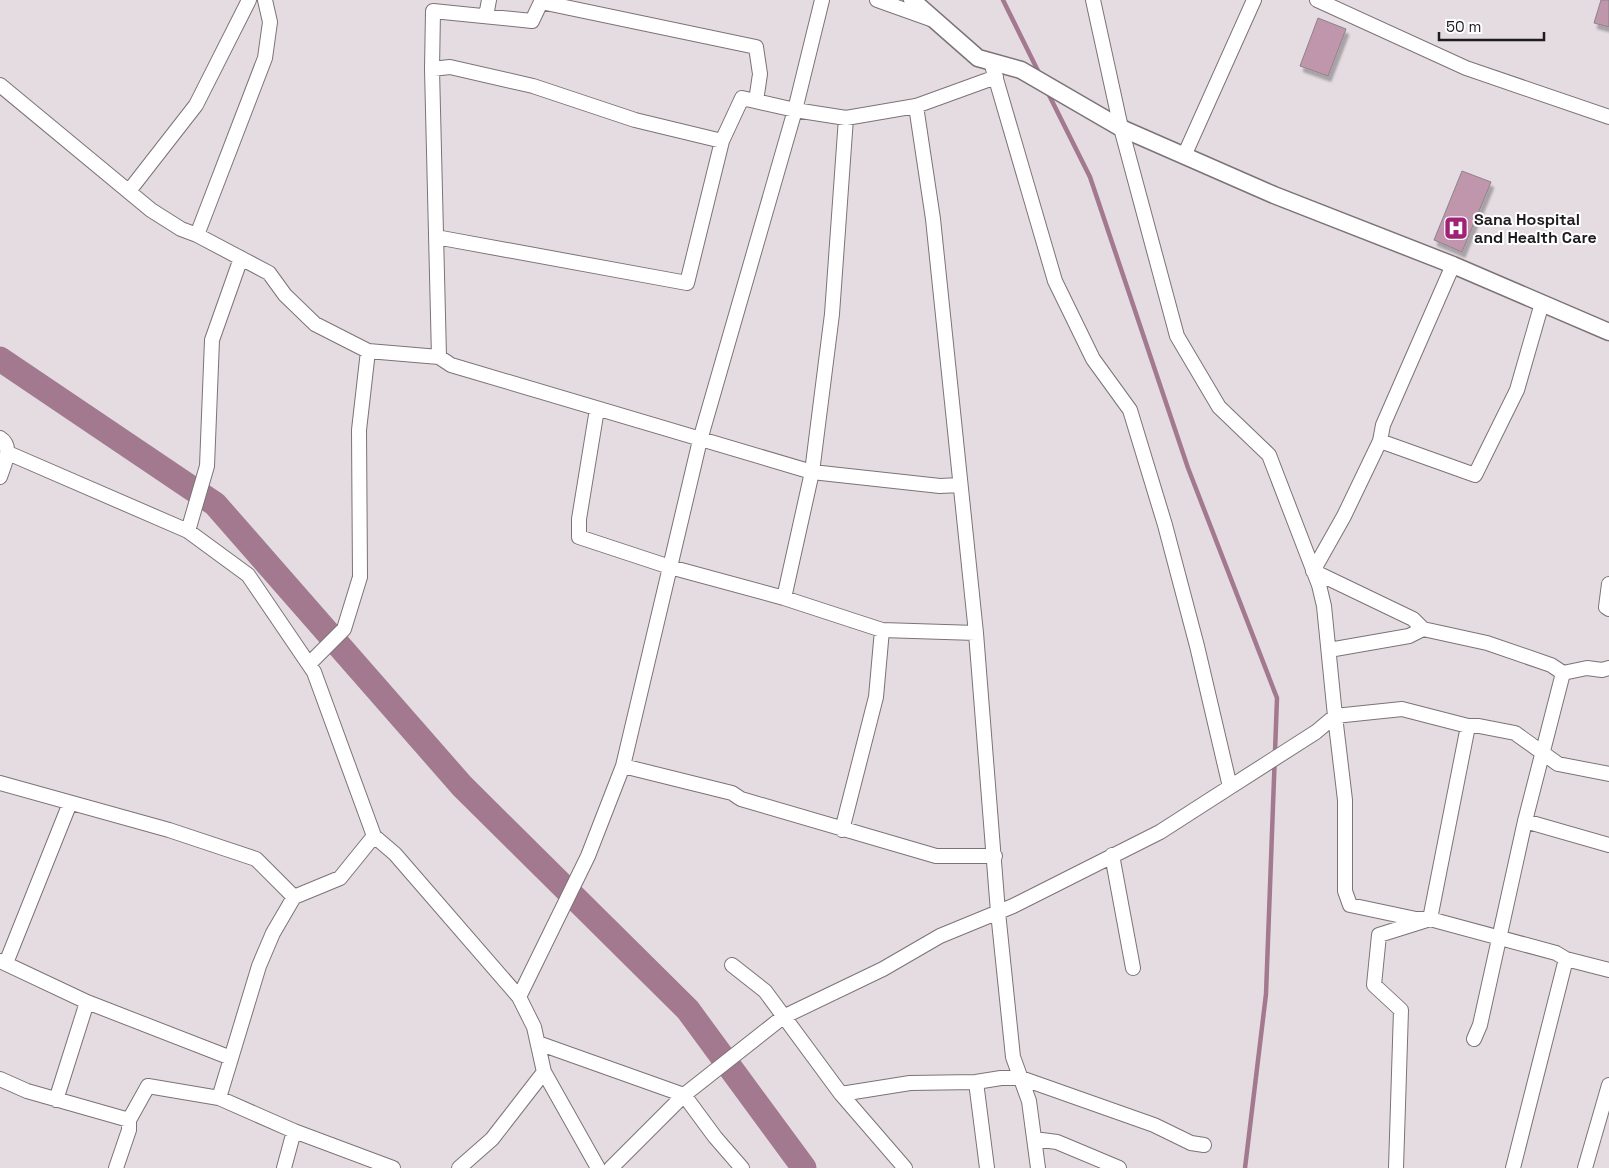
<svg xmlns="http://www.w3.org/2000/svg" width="1609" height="1168" font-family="'Space Grotesk',sans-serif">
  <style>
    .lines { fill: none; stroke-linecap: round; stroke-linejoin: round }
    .stream { stroke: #a2798f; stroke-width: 4.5 }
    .river { stroke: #a2798f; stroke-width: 25 }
    .building { fill: #c096ad; stroke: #8b8387; filter: url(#shadow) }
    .minor-casing { stroke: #7b7377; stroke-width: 16 }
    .tertiary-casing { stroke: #7b7377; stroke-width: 19 }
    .minor { stroke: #fff; stroke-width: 14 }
    .tertiary { stroke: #fff; stroke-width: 16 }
    .labels { text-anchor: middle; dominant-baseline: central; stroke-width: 4; stroke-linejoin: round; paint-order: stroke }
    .poi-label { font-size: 16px; font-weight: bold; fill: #1e1b1d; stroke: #fff; text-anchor: start }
  </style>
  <defs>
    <filter id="shadow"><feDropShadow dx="3" dy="5.5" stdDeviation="1" flood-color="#0004"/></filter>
  </defs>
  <rect width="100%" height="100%" fill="#e5dce1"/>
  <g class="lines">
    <path class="stream" d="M 1003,0 L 1040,75
      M 1047,91 L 1090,177 L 1188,468 L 1277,698 L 1266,994 L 1245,1168"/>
    <path class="river" d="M 0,359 L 215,504 L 462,786 L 688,1010 L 804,1168"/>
  </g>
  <path class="building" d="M 1601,0 L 1609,0 L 1609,27 L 1594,23 Z
    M 1318,18 L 1346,29 L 1328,76 L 1300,66 Z
    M 1462,171 L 1491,182 L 1462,252 L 1434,240 Z"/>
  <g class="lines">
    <g class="minor-casing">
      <path id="minor" d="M 877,0 L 933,20
        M 1093,0 L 1121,128 L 1177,336 L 1219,407 L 1269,455 L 1319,585 L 1324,606 L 1335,716 L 1316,732 L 1230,787
        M 1317,0 L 1466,68 L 1609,117
        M 486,16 L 489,0
        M 432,69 L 450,67 L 533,86 L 635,120 L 722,141
        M 0,85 L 151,210 L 181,229 L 197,235 L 269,273 L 285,295 L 315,324 L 368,351 L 439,357 L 451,365 L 812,472 L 940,486 L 960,485
        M 916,106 L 933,219 L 976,633 L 998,912 L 1013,1057 L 1029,1101 L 1038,1168
        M 1184,156 L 1254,0
        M 129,191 L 196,105 L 249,0
        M 197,235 L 265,58 L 270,22 L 265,0
        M 436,237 L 687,283 L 722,141 L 742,98 L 795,110 L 846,118 L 916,106 L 996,77
        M 1453,265 L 1383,425 L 1380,441 L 1344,516 L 1313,571 L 1413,619 L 1423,629 L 1487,643 L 1551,665 L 1563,673 L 1587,668 L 1602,670 L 1609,668
        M 439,357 L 432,69 L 433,11 L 532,21 L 541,2 L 756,47 L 760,74 L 756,101
        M 597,409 L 579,519 L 579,537 L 670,567 L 784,598 L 882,630 L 976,633
        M 0,438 C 14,447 4,464 0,477
        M 1380,441 L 1475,475 L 1517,390 L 1542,303
        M 8,453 L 188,531 L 248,575 L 314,672 L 374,836 L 340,878 L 294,897 L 273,933 L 259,966 L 219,1098
        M 188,531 L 207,466 L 212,340 L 241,258
        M 1609,584 L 1606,607 L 1609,609
        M 784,598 L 812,472 L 832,314 L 846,118
        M 1329,650 L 1409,636 L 1423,629
        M 309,664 L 344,629 L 360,577 L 359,430 L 368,351
        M 623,766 L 732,793 L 741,799 L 936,856 L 995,856
        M 1609,774 L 1558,764 L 1515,733 L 1479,726 L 1468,726 L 1402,709 L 1335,716 L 1345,800 L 1345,891 L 1350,905 L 1416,919 L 1430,919 L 1556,953 L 1566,959 L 1609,970
        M 0,783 L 169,830 L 256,859 L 294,897
        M 1525,821 L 1609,845
        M 842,830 L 876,697 L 882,630
        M 374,836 L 395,854 L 519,997
        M 1112,855 L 1133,968
        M 0,961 L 87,1002 L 56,1100
        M 6,963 L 70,803
        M 732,965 L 765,991 L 841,1094 L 905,1168
        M 87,1002 L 231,1058
        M 1474,1039 L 1480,1025 L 1525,821 L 1563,673
        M 538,1043 L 684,1095 L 715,1137 L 742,1168
        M 0,1079 L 27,1091 L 129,1120
        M 976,1082 L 987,1168
        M 841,1094 L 910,1083 L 976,1082 L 1001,1078 L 1021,1078 L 1154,1125 L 1191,1143 L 1204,1145
        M 1034,1139 L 1057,1142 L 1119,1168
        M 116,1168 L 129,1130 L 129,1120 L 148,1086 L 219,1098 L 294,1131 L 393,1168
        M 284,1168 L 294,1131
        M 459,1168 L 492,1139 L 544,1072
        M 598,1168 L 544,1072 L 534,1027 L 519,997 L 588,856 L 623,766 L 700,440 L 795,110 L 822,0
        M 611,1168 L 684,1095 L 783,1017 L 883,969 L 940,936 L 1013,906 L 1160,832 L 1230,787 L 1197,646 L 1165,525 L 1130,410 L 1093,359 L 1055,281 L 991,62
        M 1396,1168 L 1401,1010 L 1374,985 L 1379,935 L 1430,919 L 1468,726
        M 1513,1168 L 1566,959
        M 1585,1168 L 1609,1085"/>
    </g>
    <g class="tertiary-casing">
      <path id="tertiary" d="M 912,0 L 978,58 L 1021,70 L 1121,128 L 1274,195 L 1453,265 L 1609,332"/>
    </g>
    <use href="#minor" class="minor"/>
    <use href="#tertiary" class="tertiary"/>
  </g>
  <defs>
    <g id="hospital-square" transform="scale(1.25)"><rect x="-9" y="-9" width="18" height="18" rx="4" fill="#9f2276" stroke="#fff"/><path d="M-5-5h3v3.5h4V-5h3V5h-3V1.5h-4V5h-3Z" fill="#fff"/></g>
  </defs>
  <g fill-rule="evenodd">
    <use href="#hospital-square" x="1456" y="228"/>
  </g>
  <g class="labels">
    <g class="poi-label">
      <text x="1474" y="219">Sana Hospital<tspan x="1474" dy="18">and Health Care</tspan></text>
    </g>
  </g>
  <path d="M1439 32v8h105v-8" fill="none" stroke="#1e1b1d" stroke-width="2.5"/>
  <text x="1446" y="32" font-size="15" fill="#1e1b1d" stroke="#ffffff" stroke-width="4" paint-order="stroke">50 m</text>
</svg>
